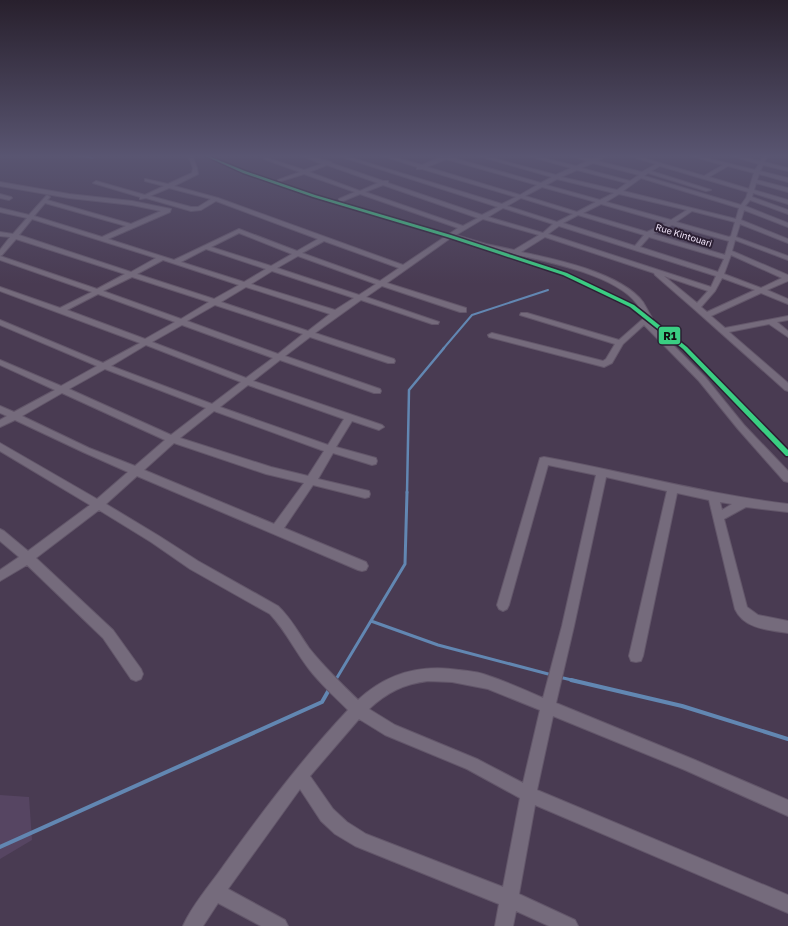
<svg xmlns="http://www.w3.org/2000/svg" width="788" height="926" font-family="'Golos Text',sans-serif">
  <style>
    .green { fill: #564562 }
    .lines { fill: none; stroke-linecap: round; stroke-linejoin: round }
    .stream-far4 { stroke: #6287b2; stroke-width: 1.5 }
    .stream-far3 { stroke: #6287b2; stroke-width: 2 }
    .stream-far2 { stroke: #6287b2; stroke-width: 2.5 }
    .stream-far1 { stroke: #6287b2; stroke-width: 3 }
    .stream { stroke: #6287b2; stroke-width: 4 }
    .minor-casing { stroke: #63576a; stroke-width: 2 }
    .minor { fill: #756b7c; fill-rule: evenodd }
    .rail-1-casing { stroke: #2b1f33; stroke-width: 3 }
    .rail-1 { fill: #3ace82; fill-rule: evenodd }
    .labels { text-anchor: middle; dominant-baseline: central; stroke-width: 4; stroke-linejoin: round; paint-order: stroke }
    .far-street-label { font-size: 9px; fill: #f3e7fc; stroke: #2b1f33 }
    .line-badge { stroke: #2b1f33; stroke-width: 1.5 }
    .pale-badge-label { font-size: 11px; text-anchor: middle; font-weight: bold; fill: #111 }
  </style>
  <rect width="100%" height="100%" fill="#493b52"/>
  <path class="green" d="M 0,795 L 29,797 L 32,840 L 0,859 Z"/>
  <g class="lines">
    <path class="stream-far4" d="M 71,155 L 93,158"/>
    <path class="stream-far3" d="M 443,349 L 472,315 L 548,290"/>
    <path class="stream-far2" d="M 407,493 L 409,390 L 444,348"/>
    <path class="stream-far1" d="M 371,621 L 438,645 L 552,675
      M 559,677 L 576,681
      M 335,681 L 405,564 L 407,492"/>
    <path class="stream" d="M 571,680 L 682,706 L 788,739
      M 0,847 L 322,702 L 330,688"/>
    <g class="minor-casing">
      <path id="minor" d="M 188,155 L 192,155 L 197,168 L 198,174 L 174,186 L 218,198 L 403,265 L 458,228 L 360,194 L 343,201 L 339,201 L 339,199 L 355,192 L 304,174 L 278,182 L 278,180 L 300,172 L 264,159 L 264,157 L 304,170 L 322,164 L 300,155 L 306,155 L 331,162 L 331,163 L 383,181 L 388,181 L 388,183 L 482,215 L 498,207 L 336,155 L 342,155 L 502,204 L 516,197 L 422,169 L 417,169 L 417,167 L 380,155 L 386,155 L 422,165 L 441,157 L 436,155 L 451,156 L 450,157 L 541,183 L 552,177 L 475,155 L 481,155 L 556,175 L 571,168 L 525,155 L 531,155 L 576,166 L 588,161 L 568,155 L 592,159 L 603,155 L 608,155 L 597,161 L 642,172 L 656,164 L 627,155 L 633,155 L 704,176 L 723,165 L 688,155 L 694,155 L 755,170 L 759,164 L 728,155 L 734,155 L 760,161 L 764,155 L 768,155 L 764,162 L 788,168 L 788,171 L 763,165 L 760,171 L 788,178 L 788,182 L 759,174 L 757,180 L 788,188 L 788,192 L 756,183 L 754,190 L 788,200 L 788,204 L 753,193 L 752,197 L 788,210 L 788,214 L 750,200 L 745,206 L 788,223 L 788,227 L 744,210 L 741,220 L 788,239 L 788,243 L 740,224 L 736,237 L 788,256 L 788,260 L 735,240 L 732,251 L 788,275 L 788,281 L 767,290 L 788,299 L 788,304 L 761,293 L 711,316 L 725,328 L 788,316 L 788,320 L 777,322 L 788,331 L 788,337 L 769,324 L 729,332 L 788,383 L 788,391 L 785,390 L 694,309 L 655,275 L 654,273 L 545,237 L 521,252 C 555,259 621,273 643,302 C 646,307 649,313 652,318 L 649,321 L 705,377 L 744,425 L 788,471 L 788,482 L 784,481 L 738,429 L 699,381 L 644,325 L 623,344 L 612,363 L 604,367 L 489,337 L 488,335 L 492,333 L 603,361 L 606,359 L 615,344 L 520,315 L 521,313 L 527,313 L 619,340 L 644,318 C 642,313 640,308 637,304 C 613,271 528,258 490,249 C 477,246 465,241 452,237 L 387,283 L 466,308 L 466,312 L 460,312 L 382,286 L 366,297 L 439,322 L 438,324 L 432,324 L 361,300 L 315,333 L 394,359 L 395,361 L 394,363 L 388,363 L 310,337 L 285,356 L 380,389 L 381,391 L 380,393 L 374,393 L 280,360 L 253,381 L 382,425 L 384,427 L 379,430 L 352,421 L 336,447 L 376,458 L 377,461 L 376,464 L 372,465 L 333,453 L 318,479 L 369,491 L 370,494 L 369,497 L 365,498 L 313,485 L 284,528 L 366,562 L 368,566 L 366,570 L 362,571 L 358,570 L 137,476 L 106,504 L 159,536 L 198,561 L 278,606 C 291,618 299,634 309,648 C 324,667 341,683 358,700 C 387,673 420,664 459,670 C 469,671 480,672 489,676 C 507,682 525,690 543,698 L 562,626 L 596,475 L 548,465 L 509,605 L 507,609 L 503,611 L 499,609 L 497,605 L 540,458 L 544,457 C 626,472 706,494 788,504 L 788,512 L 746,507 L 724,519 L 747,607 L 758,615 L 788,621 L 788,633 C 769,630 744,629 735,609 L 709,500 L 677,493 L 643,656 L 641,661 L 636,662 L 631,661 L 629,656 L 667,491 L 606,477 L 574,626 L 556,703 L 695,760 L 788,800 L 788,816 L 685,770 L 553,716 L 537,790 L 788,895 L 788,913 L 535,805 L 519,894 L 575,920 L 578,926 L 549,926 L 516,911 L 513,926 L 495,926 L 499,904 L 355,846 L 335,834 L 321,821 L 300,789 L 228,889 L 285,920 L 288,926 L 261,926 L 218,903 L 203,926 L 183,926 C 192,905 211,884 224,865 C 263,811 302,759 348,710 C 336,698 324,687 313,674 C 297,655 287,632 270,614 L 190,569 L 151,542 L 99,510 L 36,558 L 113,630 L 141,669 L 143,674 L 141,679 L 136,681 L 131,679 L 103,638 L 27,565 L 0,581 L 0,570 L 19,557 L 0,541 L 0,529 L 4,531 L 28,551 L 90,505 L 0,451 L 0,443 L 97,499 L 128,472 L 83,452 L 15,420 L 0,427 L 0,420 L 7,416 L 0,413 L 0,406 L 14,412 L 55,390 L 0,365 L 0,360 L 61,386 L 97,366 L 0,325 L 0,320 L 103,363 L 140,343 L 0,291 L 0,287 L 60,308 L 92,292 L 0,260 L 0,256 L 97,289 L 125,274 L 16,239 L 2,255 L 0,256 L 0,250 L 10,237 L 0,236 L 0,232 L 13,234 L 27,218 L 0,212 L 0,208 L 29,215 L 47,195 L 50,197 L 47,200 L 131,224 L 161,211 L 132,205 L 69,198 L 0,186 L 0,182 L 69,194 L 132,201 L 171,209 L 170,212 L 108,239 L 174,260 L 239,229 L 297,251 L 318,239 L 216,201 L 201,210 L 191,211 L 146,198 L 140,199 L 140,197 L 93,183 L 96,181 L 145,195 L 164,186 L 145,181 L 145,179 L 168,184 L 192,173 L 193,168 ZM 446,159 L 537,185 L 520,195 L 427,167 ZM 593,163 L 639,175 L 630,181 L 581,168 ZM 327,165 L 378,183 L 360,191 L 309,172 ZM 660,166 L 748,192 L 746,198 L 741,205 L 644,176 L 648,173 L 706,191 L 711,190 L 651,171 ZM 728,166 L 754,173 L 749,189 L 709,177 ZM 577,170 L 627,183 L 617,190 L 561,177 ZM 641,178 L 739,208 L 736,219 L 623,191 ZM 557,179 L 614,193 L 600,200 L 546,185 ZM 383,185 L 478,218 L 463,226 L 365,192 ZM 542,187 L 596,202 L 577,212 L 525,196 ZM 169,188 L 211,199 L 198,207 L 191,207 L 150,196 ZM 619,194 L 687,210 L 671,220 L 606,202 ZM 521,198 L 573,214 L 557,222 L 507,206 ZM 45,203 L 126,226 L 102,237 L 34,216 ZM 601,204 L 667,223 L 647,232 L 583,213 ZM 503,208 L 553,224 L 543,233 L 488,217 ZM 692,211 L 735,222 L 731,236 L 729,237 L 676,222 ZM 578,215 L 644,235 L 635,246 L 563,223 ZM 32,219 L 156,258 L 131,272 L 19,235 ZM 483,219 L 539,235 L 514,250 L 486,244 L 456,235 ZM 672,225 L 729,241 L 725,255 L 653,234 ZM 559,226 L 716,276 L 711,287 L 548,234 ZM 239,233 L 292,254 L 271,266 L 211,247 ZM 649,237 L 724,259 L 718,272 L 640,247 ZM 324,241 L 399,268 L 380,281 L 302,253 ZM 206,249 L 266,269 L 244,282 L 181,262 ZM 731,255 L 782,278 L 761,288 L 724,274 ZM 298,256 L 376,284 L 359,295 L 277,268 ZM 163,260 L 239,285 L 214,299 L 137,274 ZM 272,271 L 354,298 L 335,310 L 251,284 ZM 664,276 L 708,291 L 697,303 ZM 132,277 L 209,302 L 181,319 L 103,291 ZM 722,278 L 755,290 L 707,312 L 701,307 L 715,291 ZM 246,287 L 330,314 L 308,331 L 221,302 ZM 98,294 L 175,322 L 145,339 L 67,310 ZM 215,305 L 303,334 L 278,354 L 187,321 ZM 182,325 L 273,358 L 246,378 L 152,342 ZM 146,345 L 241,382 L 212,404 L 111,366 ZM 105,369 L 206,408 L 171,435 L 69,389 ZM 248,385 L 344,419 L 328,445 L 220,407 ZM 62,393 L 165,440 L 135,466 L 89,448 L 22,416 ZM 214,411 L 324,451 L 308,476 L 271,467 L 180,438 ZM 174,443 L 266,474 L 304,483 L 274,524 L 144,470 ZM 720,502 L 732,504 L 722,510 ZM 428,681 L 452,682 L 488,689 L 540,710 L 523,783 L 477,759 L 395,725 L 369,709 C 387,692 404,684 428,681 ZM 359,719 L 385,735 L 467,769 L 520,798 L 503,887 L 366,834 L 347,822 L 333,809 L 310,776 Z
        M 0,194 L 11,197 L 12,198 L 9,200 L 0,198 Z"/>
    </g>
    <use href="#minor" class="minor"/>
    <g class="rail-1-casing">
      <path id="rail-1" d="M 203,155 L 206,155 L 245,171 L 315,195 L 451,235 L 567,273 L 634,305 L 687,347 L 788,450 L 788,456 L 786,456 L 683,349 L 630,307 L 563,275 L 447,237 L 313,197 L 243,173 Z"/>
    </g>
    <use href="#rail-1" class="rail-1"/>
  </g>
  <linearGradient id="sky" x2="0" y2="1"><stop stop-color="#28202d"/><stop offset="0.55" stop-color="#595571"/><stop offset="1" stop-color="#595571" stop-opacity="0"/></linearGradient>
  <rect width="788" height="284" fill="url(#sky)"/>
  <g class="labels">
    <g class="far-street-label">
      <text transform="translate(684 235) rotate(17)">Rue Kintouari</text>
    </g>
  </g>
  <rect class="line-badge" x="658" y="326" width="23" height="19" rx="4" fill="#3ace82"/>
  <g class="pale-badge-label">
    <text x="670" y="340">R1</text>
  </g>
</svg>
